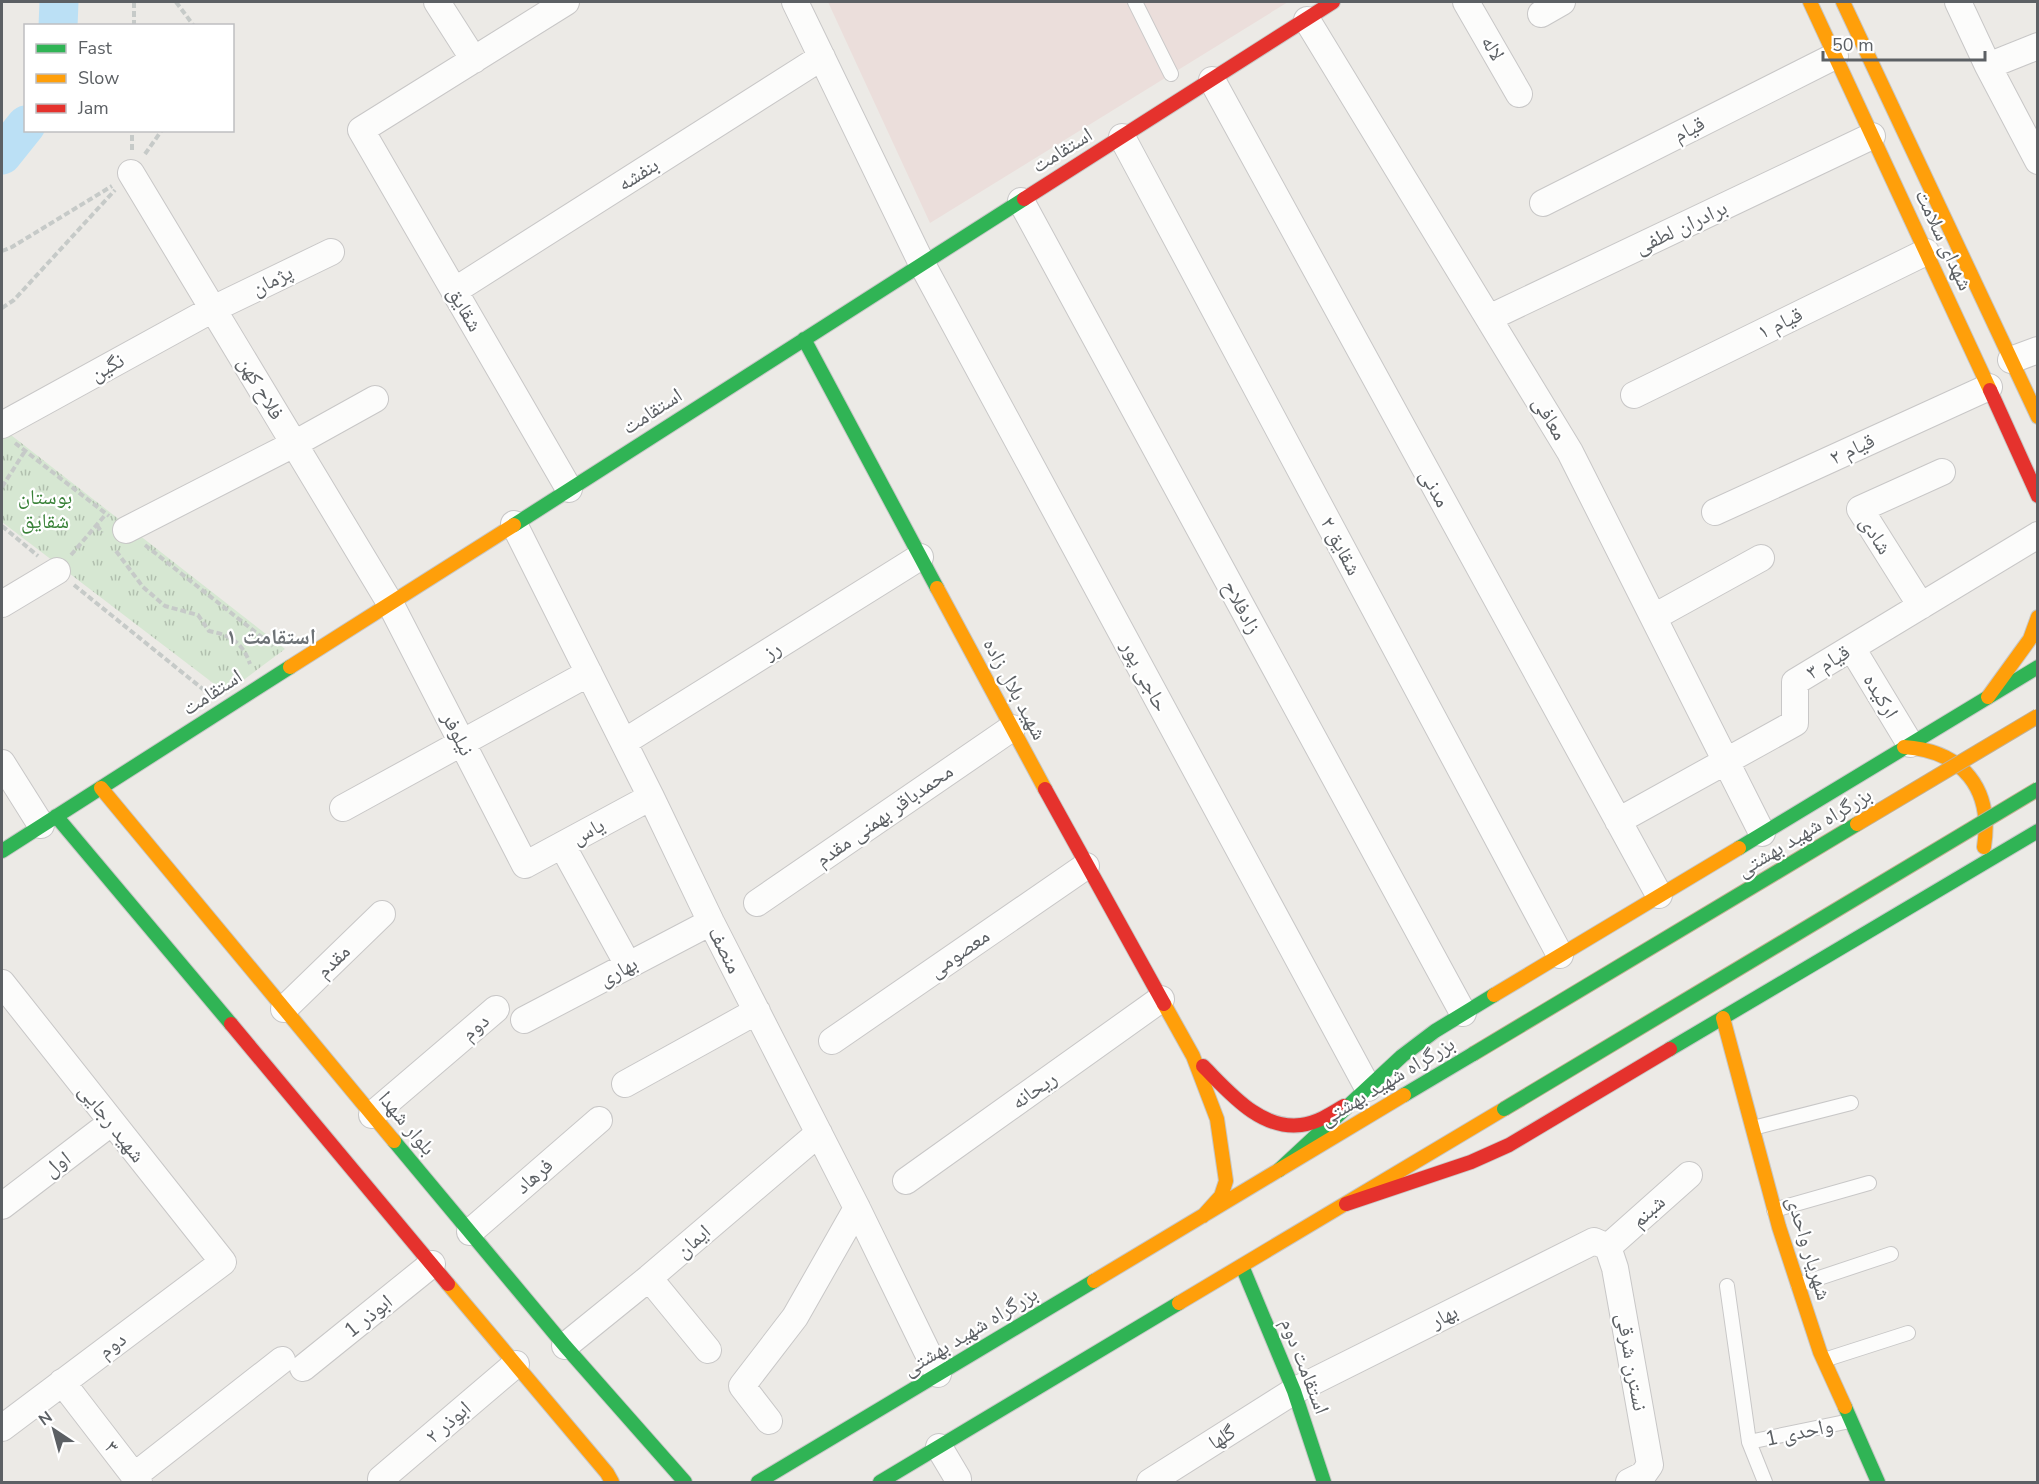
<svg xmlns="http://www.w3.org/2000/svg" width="2039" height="1484" font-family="'Nunito Sans','Noto Naskh Arabic',sans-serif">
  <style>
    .medical { fill: #ebdedb }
    .park { fill: url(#park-tufts) }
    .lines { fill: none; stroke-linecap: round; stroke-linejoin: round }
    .river { stroke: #bbe0f5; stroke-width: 39 }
    .lane-casing { stroke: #c8c7c7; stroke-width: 16 }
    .street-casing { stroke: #c8c7c7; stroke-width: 28 }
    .fast-casing { stroke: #c7c7c6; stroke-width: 16 }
    .slow-casing { stroke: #c7c7c6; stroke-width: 16 }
    .jam-casing { stroke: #c7c7c6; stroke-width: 16 }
    .path { stroke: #c6cac8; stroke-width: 4; stroke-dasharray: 6 3; stroke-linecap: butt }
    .lane { stroke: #fcfcfb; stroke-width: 14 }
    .street { stroke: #fcfcfb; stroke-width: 26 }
    .fast { stroke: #30b455; stroke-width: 14 }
    .slow { stroke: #ff9f0a; stroke-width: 14 }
    .jam { stroke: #e5322d; stroke-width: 14 }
    .fast-bridge-casing { stroke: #c3b195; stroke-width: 16; stroke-linecap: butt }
    .slow-bridge-casing { stroke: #c3b195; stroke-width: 16; stroke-linecap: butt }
    .fast-bridge { stroke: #30b455; stroke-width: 14 }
    .slow-bridge { stroke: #ff9f0a; stroke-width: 14 }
    .labels { text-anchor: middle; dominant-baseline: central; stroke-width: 4.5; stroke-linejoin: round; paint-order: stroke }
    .street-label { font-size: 21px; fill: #5c6064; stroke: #fff }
    .park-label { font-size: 21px; fill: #388137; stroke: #fff }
    .neighbourhood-label { font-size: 22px; font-weight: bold; fill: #6d7276; stroke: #fff }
  </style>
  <defs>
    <pattern id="park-tufts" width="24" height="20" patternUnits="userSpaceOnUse" patternTransform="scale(1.5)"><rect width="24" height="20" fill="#d6e7d2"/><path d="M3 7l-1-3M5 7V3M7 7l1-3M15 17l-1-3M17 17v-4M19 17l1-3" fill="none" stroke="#b1bfae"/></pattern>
  </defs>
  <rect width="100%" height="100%" fill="#eceae6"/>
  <path class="medical" d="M 828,2 L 1288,2 L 930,223 Z"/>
  <path class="park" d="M 2,428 L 285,649 L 226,693 L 2,522 Z"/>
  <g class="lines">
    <path class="river" d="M 58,26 L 59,2
      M 2,155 L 26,125"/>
    <g class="lane-casing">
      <path id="lane" d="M 1135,2 L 1171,74
        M 1753,1128 L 1851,1103
        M 1774,1210 L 1869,1183
        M 1798,1285 L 1891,1254
        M 1727,1286 L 1749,1442 L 1765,1482
        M 1824,1360 L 1908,1333
        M 1749,1442 L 1850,1421"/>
    </g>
    <g class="street-casing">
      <path id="street" d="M 437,2 L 474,60
        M 566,2 L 361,130 L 569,489
        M 795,2 L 922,264 L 1368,1088
        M 1466,2 L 1519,94
        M 1958,2 L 1988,66 L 2038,161
        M 1541,14 L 1562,2
        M 1307,20 L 1570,452 L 1762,833
        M 1988,66 L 2038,46
        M 1212,80 L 1659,895
        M 1122,137 L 1560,955
        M 131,173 L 390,603 L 525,865 L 651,797
        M 1021,201 L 1463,1013
        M 1543,203 L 1835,56
        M 454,291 L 822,57
        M 1489,318 L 1872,136
        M 2011,360 L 2038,350
        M 1634,395 L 1926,252
        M 2,425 L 213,309 L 331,252
        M 1715,512 L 1989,387
        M 514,524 L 651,797 L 711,922 L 857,1208 L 938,1374
        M 126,530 L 294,444 L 375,399
        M 2,604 L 57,571
        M 1921,606 L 1860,509 L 1942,472
        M 1654,617 L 1761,558
        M 1852,648 L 1910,744
        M 624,742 L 920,557
        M 2,763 L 41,825
        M 343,808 L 589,673
        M 1618,821 L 1795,723 L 1795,682 L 2038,535
        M 562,845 L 628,965
        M 757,903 L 1012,728
        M 2,983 L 223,1262 L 2,1428
        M 284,1009 L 382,914
        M 524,1020 L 711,922
        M 832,1041 L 1086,866
        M 625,1084 L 757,1011
        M 372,1115 L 496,1009
        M 906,1181 L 1161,999
        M 2,1206 L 112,1122
        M 470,1232 L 599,1120
        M 1608,1247 L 1689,1175
        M 649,1278 L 708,1350
        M 565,1346 L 649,1278 L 819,1133
        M 303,1368 L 432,1264
        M 62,1382 L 139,1482
        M 769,1421 L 742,1386 L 795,1317 L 857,1208
        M 939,1447 L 958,1479 L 957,1482
        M 134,1476 L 282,1360
        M 381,1479 L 516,1364
        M 1150,1482 L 1294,1391 L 1594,1241 L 1608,1247 L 1615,1268 L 1650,1465 L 1643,1475 L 1629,1482"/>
    </g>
    <g class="fast-casing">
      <path id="fast" d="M 804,339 L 937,588
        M 514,525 L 1024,199
        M 56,816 L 231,1024
        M 1739,848 L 2038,667
        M 2,851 L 290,667
        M 1670,1049 L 2038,831
        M 1404,1095 L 1473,1054
        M 394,1141 L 565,1346 L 685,1482
        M 1279,1170 L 1402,1056 L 1435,1031 L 1494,995
        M 1242,1266 L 1294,1391 L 1324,1482
        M 1845,1407 L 1878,1482
        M 758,1482 L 1094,1281
        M 880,1482 L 1179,1303"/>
    </g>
    <g class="slow-casing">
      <path id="slow" d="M 1810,2 L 1990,390
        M 1843,2 L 2038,417
        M 937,588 L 1045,789
        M 290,667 L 514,525
        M 1988,697 L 2030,639 L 2038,617
        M 1904,747 C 1963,751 1993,789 1984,847
        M 101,788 L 394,1141
        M 1494,995 L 1739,848
        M 1164,1004 L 1193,1056 L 1217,1119 L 1226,1181 L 1221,1196 L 1203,1216
        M 1723,1018 L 1779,1227 L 1820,1352 L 1845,1407
        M 1094,1281 L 1404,1095
        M 448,1284 L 607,1473 L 612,1482
        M 1179,1303 L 1504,1109"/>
    </g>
    <g class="jam-casing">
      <path id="jam" d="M 1024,199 L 1333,2
        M 1990,390 L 2038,496
        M 1045,789 L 1164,1004
        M 231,1024 L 448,1284
        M 1203,1066 C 1229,1092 1260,1130 1301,1125 C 1317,1123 1331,1114 1344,1106
        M 1346,1204 L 1471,1162 L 1509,1145 L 1670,1049"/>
    </g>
    <path class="path" d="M 176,2 L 194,26
      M 134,26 L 134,2
      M 132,150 L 132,130
      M 145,154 L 162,130
      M 2,251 L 12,247 L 112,186
      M 2,308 L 14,300 L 115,190
      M 15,443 L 109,516
      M 2,487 L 25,451
      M 97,525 L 102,533
      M 2,526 L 38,556
      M 145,545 L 273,646
      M 116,551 L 143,587 L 165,606 L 198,615 L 209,631 C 230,635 243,643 250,664
      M 71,555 L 106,514
      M 74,585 L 204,690"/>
    <use href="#lane" class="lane"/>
    <use href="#street" class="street"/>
    <use href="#fast" class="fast"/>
    <use href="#slow" class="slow"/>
    <use href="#jam" class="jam"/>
    <g class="fast-bridge-casing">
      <path id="fast-bridge" d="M 1473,1054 L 1857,824
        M 1504,1109 L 2038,789"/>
    </g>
    <g class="slow-bridge-casing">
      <path id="slow-bridge" d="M 1857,824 L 2038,716"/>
    </g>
    <use href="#fast-bridge" class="fast-bridge"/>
    <use href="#slow-bridge" class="slow-bridge"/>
  </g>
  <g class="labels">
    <g class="street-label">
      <text transform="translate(1493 48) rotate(60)">لاله</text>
      <text transform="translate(1689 129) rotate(-27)">قیام</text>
      <text transform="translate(1062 150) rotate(-32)">استقامت</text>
      <text transform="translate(638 174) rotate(-32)">بنفشه</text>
      <text transform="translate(1681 227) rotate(-25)">برادران لطفی</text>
      <text transform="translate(1944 240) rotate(65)">شهدای سلامت</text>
      <text transform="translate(272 280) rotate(-26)">پژمان</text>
      <text transform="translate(465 309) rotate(60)">شقایق</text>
      <text transform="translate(1780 323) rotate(-26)">قیام ۱</text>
      <text transform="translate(107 367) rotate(-29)">نگین</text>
      <text transform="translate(261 388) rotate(59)">فلاح کهن</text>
      <text transform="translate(652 411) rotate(-33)">استقامت</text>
      <text transform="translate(1550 418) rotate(59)">معافی</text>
      <text transform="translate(1852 449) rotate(-25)">قیام ۲</text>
      <text transform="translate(1435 488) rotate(61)">مدنی</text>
      <text transform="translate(1876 535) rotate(58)">شادی</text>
      <text transform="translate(1341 546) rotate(62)">شقایق ۲</text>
      <text transform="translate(1242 607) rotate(61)">زادفلاح</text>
      <text transform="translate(772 650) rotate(-32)">رز</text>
      <text transform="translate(1828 662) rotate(-31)">قیام ۳</text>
      <text transform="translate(1145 676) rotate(62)">حاجی پور</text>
      <text transform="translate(1015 689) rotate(62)">شهید بلال زاده</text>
      <text transform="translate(212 692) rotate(-33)">استقامت</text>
      <text transform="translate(1881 696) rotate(59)">ارکیده</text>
      <text transform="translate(458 734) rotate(63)">نیلوفر</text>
      <text transform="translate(884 815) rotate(-35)">محمدباقر بهمنی مقدم</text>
      <text transform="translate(588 831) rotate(-28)">یاس</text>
      <text transform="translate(1804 832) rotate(-31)">بزرگراه شهید بهشتی</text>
      <text transform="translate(725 950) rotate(63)">منصف</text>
      <text transform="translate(959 953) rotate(-35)">معصومی</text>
      <text transform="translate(333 961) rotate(-44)">مقدم</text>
      <text transform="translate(618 971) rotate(-28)">بهاری</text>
      <text transform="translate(475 1027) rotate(-41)">دوم</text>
      <text transform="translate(1387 1081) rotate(-31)">بزرگراه شهید بهشتی</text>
      <text transform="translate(1034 1090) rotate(-35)">ریحانه</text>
      <text transform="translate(112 1123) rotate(52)">شهید رجایی</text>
      <text transform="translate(407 1123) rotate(50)">بلوار شهدا</text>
      <text transform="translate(57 1164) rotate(-37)">اول</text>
      <text transform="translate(534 1176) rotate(-41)">فرهاد</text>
      <text transform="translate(1648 1211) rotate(-42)">شبنم</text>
      <text transform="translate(693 1241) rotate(-41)">ایمان</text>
      <text transform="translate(1809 1248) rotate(73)">شهریار واحدی</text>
      <text transform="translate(368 1316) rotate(-39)">ابوذر 1</text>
      <text transform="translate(1444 1316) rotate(-27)">بهار</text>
      <text transform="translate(970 1331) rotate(-31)">بزرگراه شهید بهشتی</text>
      <text transform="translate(112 1345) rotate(-37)">دوم</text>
      <text transform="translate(1632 1362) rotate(80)">نسترن شرقی</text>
      <text transform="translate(1305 1366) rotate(69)">استقامت دوم</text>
      <text transform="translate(448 1422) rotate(-41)">ابوذر ۲</text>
      <text transform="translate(1799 1432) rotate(-12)">واحدی 1</text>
      <text transform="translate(1222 1437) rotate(-32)">گلها</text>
      <text transform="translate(112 1447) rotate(52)">۳</text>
    </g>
    <g class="park-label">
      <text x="45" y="497">بوستان<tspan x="45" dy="24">شقایق</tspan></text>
    </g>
    <g class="neighbourhood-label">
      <text x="271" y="637">استقامت ۱</text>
    </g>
  </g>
  <rect width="2039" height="1484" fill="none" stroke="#5c6064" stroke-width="6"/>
  <rect x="24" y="24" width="210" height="108" fill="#ffffff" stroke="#bebfc1" stroke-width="1.5"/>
  <rect x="36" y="44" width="30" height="9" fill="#30b455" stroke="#bebfc1" stroke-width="1.5"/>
  <text x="78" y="54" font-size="18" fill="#5c6064">Fast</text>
  <rect x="36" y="74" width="30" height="9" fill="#ff9f0a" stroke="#bebfc1" stroke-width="1.5"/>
  <text x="78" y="84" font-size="18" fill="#5c6064">Slow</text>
  <rect x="36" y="104" width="30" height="9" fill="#e5322d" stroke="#bebfc1" stroke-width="1.5"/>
  <text x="78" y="114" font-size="18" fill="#5c6064">Jam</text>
  <g transform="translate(54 1430) rotate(324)" stroke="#ffffff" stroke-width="4.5" paint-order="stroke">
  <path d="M0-4.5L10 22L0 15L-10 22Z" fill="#5c6064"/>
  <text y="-9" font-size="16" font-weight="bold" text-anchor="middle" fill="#5c6064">N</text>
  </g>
  <path d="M1823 51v9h162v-9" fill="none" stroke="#5c6064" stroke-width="3"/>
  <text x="1832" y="51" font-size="18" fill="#5c6064" stroke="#ffffff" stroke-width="4.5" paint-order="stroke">50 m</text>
</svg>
